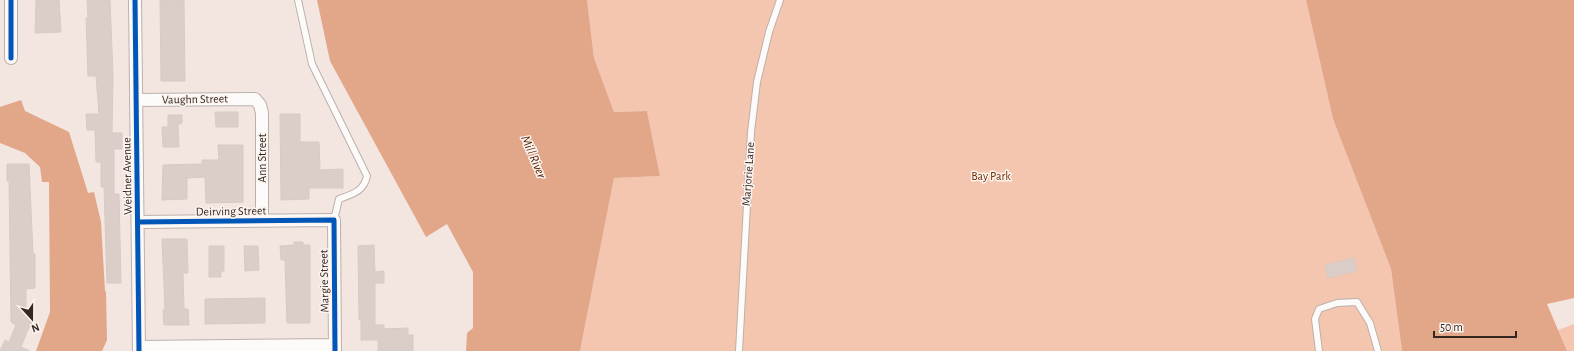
<svg xmlns="http://www.w3.org/2000/svg" width="1574" height="351" font-family="'Alegreya Sans',sans-serif">
  <style>
    .green { fill: #f4c6b0 }
    .water { fill: #e2a689 }
    .building { fill: #dbcdc7; stroke: #d7cac4 }
    .lines { fill: none; stroke-linecap: round; stroke-linejoin: round }
    .lane-casing { stroke: #bcb0aa; stroke-width: 8 }
    .street-casing { stroke: #bcb0aa; stroke-width: 14 }
    .lane { stroke: #fdfbfa; stroke-width: 6 }
    .street { stroke: #fdfbfa; stroke-width: 12 }
    .cycleway-casing { stroke: #fcf4f0; stroke-width: 8 }
    .cycleway { stroke: #0057b8; stroke-width: 5 }
    .labels { text-anchor: middle; dominant-baseline: central; stroke-width: 3; stroke-linejoin: round; paint-order: stroke }
    .street-label { font-size: 12px; fill: #352720; stroke: #fcf4f0 }
    .park-label { font-size: 12px; fill: #752e00; stroke: #fcf4f0 }
    .water-label { font-size: 13px; font-style: italic; fill: #532103; stroke: #fcf4f0 }
  </style>
  <rect width="100%" height="100%" fill="#f3e6e0"/>
  <path class="green" d="M 587,0 L 1306,0 L 1333,119 L 1391,269 L 1402,351 L 580,351 L 614,178 L 660,176 L 647,111 L 614,112 L 594,58 Z
    M 1574,324 L 1574,351 L 1567,351 L 1558,330 Z"/>
  <path class="water" d="M 317,0 L 587,0 L 594,58 L 614,112 L 647,111 L 660,176 L 614,178 L 580,351 L 466,351 L 467,333 L 473,328 L 473,272 L 447,224 L 426,237 L 330,61 Z
    M 1306,0 L 1574,0 L 1574,298 L 1547,304 L 1567,351 L 1402,351 L 1391,269 L 1333,119 Z
    M 21,100 L 25,111 L 69,132 L 88,193 L 94,192 L 101,222 L 105,291 L 106,292 L 107,340 L 102,351 L 36,351 L 50,312 L 49,182 L 42,182 L 40,167 L 25,153 L 0,143 L 0,107 Z"/>
  <path class="building" d="M 36,0 L 59,0 L 61,32 L 35,33 Z
    M 87,0 L 110,0 L 113,75 L 112,133 L 122,133 L 122,149 L 114,149 L 114,194 L 119,194 L 121,283 L 107,283 L 104,187 L 101,187 L 101,162 L 96,162 L 95,130 L 87,130 L 86,114 L 99,114 L 96,76 L 88,76 L 86,18 L 88,18 Z
    M 160,0 L 184,0 L 185,81 L 161,81 Z
    M 215,112 L 238,112 L 238,127 L 216,127 Z
    M 280,114 L 300,114 L 300,142 L 319,142 L 320,170 L 343,169 L 343,188 L 309,188 L 309,199 L 281,200 Z
    M 168,115 L 182,115 L 182,123 L 178,125 L 179,147 L 163,147 L 162,127 L 168,127 Z
    M 218,145 L 243,145 L 243,202 L 206,203 L 205,177 L 187,178 L 187,199 L 162,200 L 163,165 L 202,164 L 202,160 L 219,160 Z
    M 7,164 L 29,164 L 33,254 L 35,254 L 35,288 L 26,289 L 26,309 L 31,309 L 32,327 L 29,327 L 21,347 L 30,351 L 0,351 L 5,340 L 9,342 L 16,325 L 11,322 L 9,180 L 7,181 Z
    M 162,239 L 187,239 L 188,273 L 183,273 L 184,309 L 188,309 L 189,325 L 164,325 L 163,310 L 165,310 Z
    M 294,242 L 303,242 L 303,245 L 310,245 L 310,323 L 287,323 L 285,260 L 281,260 L 280,246 L 294,245 Z
    M 374,245 L 375,272 L 384,271 L 384,283 L 375,283 L 375,325 L 384,325 L 384,329 L 408,328 L 408,335 L 413,335 L 413,351 L 378,351 L 378,340 L 361,340 L 361,320 L 359,320 L 358,246 Z
    M 209,246 L 224,246 L 224,271 L 221,271 L 221,277 L 209,277 Z
    M 244,246 L 258,246 L 259,270 L 245,271 Z
    M 1354,258 L 1356,271 L 1328,278 L 1325,265 Z
    M 265,298 L 265,323 L 205,324 L 205,299 Z"/>
  <g class="lines">
    <g class="lane-casing">
      <path id="lane" d="M 298,0 L 312,64 L 367,176 C 364,191 353,194 339,199 L 334,220
        M 739,351 L 751,132 L 757,82 L 769,32 L 780,0
        M 1319,351 L 1315,319 L 1319,309 L 1337,303 L 1357,302 L 1370,323 L 1378,351"/>
    </g>
    <g class="street-casing">
      <path id="street" d="M 11,0 L 11,58
        M 135,0 L 139,351
        M 136,100 L 255,99 L 260,105 L 262,113 L 262,220
        M 138,222 L 334,220 L 335,351
        M 139,347 L 335,345"/>
    </g>
    <use href="#lane" class="lane"/>
    <use href="#street" class="street"/>
    <g class="cycleway-casing">
      <path id="cycleway" d="M 11,0 L 11,58
        M 135,0 L 139,351
        M 138,222 L 334,220 L 335,351"/>
    </g>
    <use href="#cycleway" class="cycleway"/>
  </g>
  <g class="labels">
    <g class="street-label">
      <text transform="translate(195 99) rotate(-1)">Vaughn Street</text>
      <text transform="translate(262 158) rotate(-90)">Ann Street</text>
      <text transform="translate(748 174) rotate(-86)">Marjorie Lane</text>
      <text transform="translate(127 176) rotate(-91)">Weidner Avenue</text>
      <text transform="translate(231 211) rotate(-1)">Deirving Street</text>
      <text transform="translate(324 281) rotate(-91)">Margie Street</text>
    </g>
    <g class="park-label">
      <text x="991" y="176">Bay Park</text>
    </g>
    <g class="water-label">
      <text transform="translate(533 157) rotate(67)">Mill River</text>
    </g>
  </g>
  <g transform="translate(32 319) rotate(159)" stroke="#fcf4f0" stroke-width="3" paint-order="stroke">
  <path d="M0-3L7 15L0 10L-7 15Z" fill="#352720"/>
  <text y="-6" font-size="11" font-weight="bold" text-anchor="middle" fill="#352720">N</text>
  </g>
  <path d="M1434 331v6h82v-6" fill="none" stroke="#352720" stroke-width="2"/>
  <text x="1440" y="331" font-size="12" fill="#352720" stroke="#fcf4f0" stroke-width="3" paint-order="stroke">50 m</text>
</svg>
